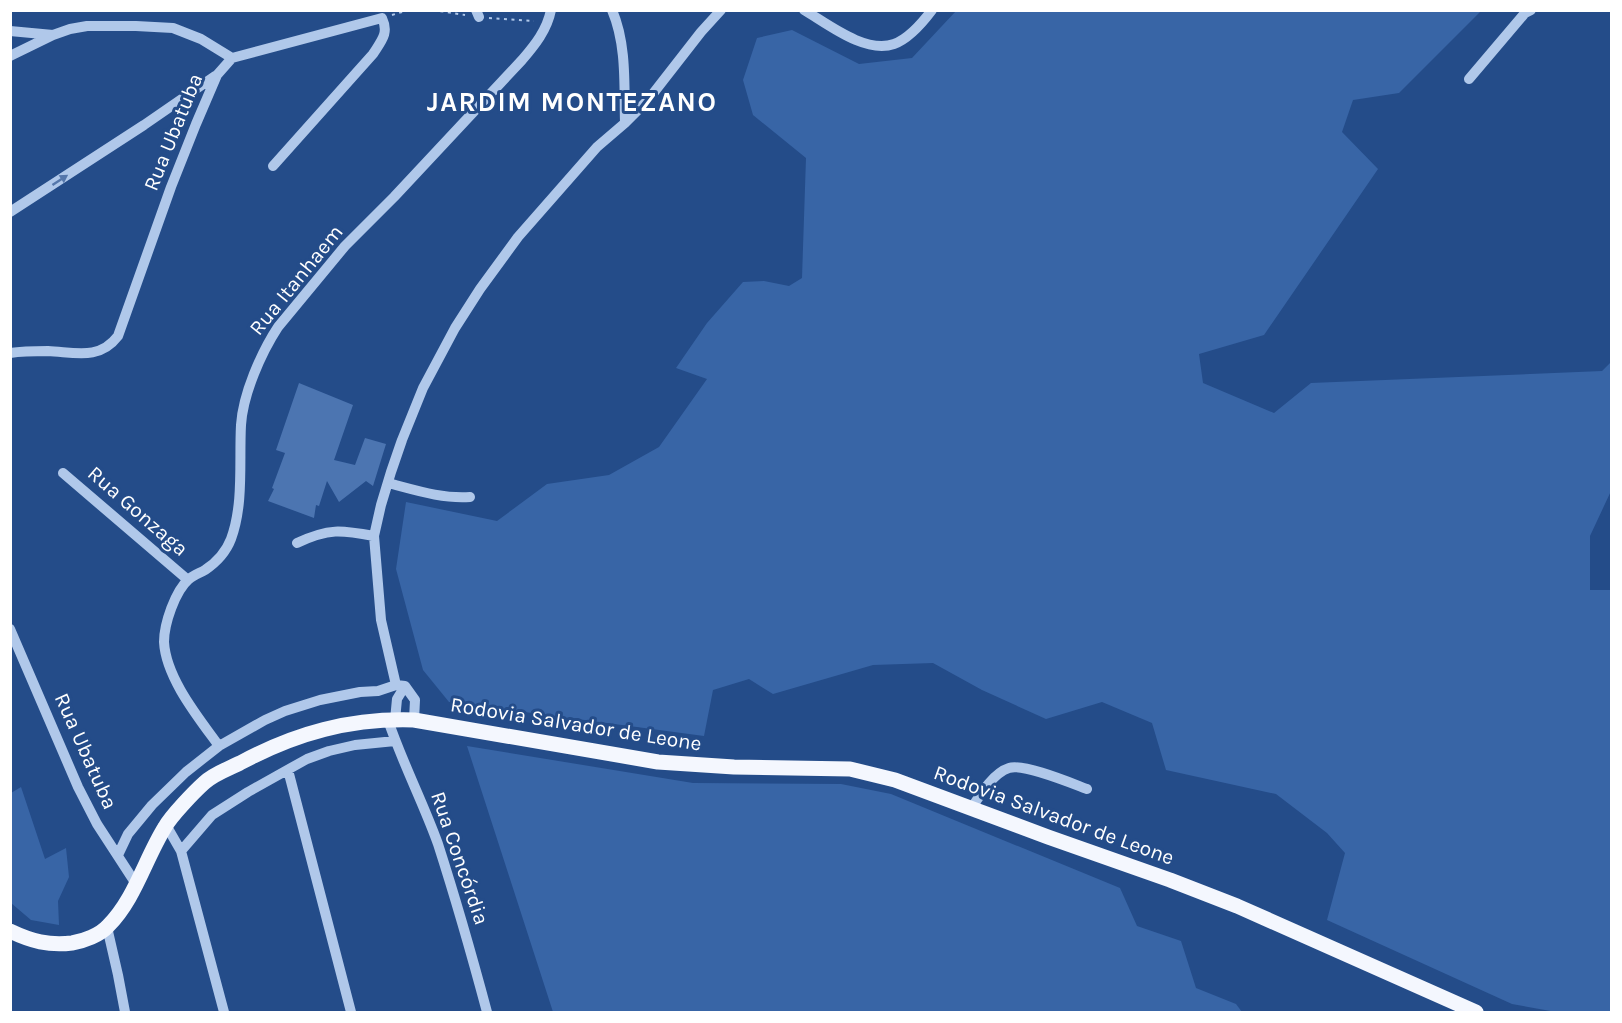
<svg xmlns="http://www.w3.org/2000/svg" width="1622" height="1023" font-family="Karla,sans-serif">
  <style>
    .green { fill: #3865a6 }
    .building { fill: #4c75b1 }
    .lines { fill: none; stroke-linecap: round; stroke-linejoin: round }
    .path { stroke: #b0c8ea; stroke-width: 2; stroke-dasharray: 3 4.5; stroke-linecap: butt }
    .minor { stroke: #b0c8ea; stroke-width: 10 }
    .major { stroke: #f4f7fe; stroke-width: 15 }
    .oneway { fill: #5577ab }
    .labels { text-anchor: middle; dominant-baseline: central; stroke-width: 6; stroke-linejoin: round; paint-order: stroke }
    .street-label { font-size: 21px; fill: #fff; stroke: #244c89 }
    .district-label { font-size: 27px; font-weight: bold; letter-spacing: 1.5px; fill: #fff; stroke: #244c89 }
  </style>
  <rect width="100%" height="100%" fill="#244c89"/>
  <path class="green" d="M 956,11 L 1481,11 L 1399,93 L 1353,100 L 1342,132 L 1378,169 L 1264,335 L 1199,354 L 1203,383 L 1274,413 L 1311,383 L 1602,371 L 1611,362 L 1611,491 L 1590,536 L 1590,590 L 1612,590 L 1611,1012 L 1556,1012 L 1512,1004 L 1327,920 L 1345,853 L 1327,833 L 1276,794 L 1166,770 L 1152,723 L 1102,702 L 1046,719 L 982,690 L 933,663 L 873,665 L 773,694 L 749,679 L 713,690 L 704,736 L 449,702 L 423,670 L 396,569 L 406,502 L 497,521 L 547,484 L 609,475 L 659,447 L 707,379 L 676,368 L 707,323 L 743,282 L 764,281 L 789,286 L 802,278 L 806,158 L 753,115 L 743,80 L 757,38 L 792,30 L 859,64 L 912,58 Z
    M 467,746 L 693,783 L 841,784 L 891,794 L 1120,888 L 1137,926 L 1181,941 L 1196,988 L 1236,1004 L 1242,1012 L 553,1012 Z
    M 21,787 L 45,859 L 66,848 L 69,877 L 58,901 L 59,925 L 31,920 L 11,903 L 11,793 Z"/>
  <path class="building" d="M 299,383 L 353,405 L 334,460 L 355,465 L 365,438 L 386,444 L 373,486 L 366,481 L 339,502 L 327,481 L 319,506 L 316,505 L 314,518 L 268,501 L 274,489 L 272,488 L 285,453 L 276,450 Z"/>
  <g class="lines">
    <path class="path" d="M 433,10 L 465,15
      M 392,15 L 409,10
      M 489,18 L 534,21"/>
    <path class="minor" d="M 476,10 L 479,17
      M 612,10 C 627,45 624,86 625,123
      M 804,10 C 828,24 865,54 894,44 C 908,39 923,22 932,10
      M 10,31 L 53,35 L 70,29 L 87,26 L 136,26 L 173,28 L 201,39 L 232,58
      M 10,56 L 53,35
      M 232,58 L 382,18 C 389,33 382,40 373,54 L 273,166
      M 1469,79 L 1525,13 L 1531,10
      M 10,212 L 144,125 L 215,76
      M 10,353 C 23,351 35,351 48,351 C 74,352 99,361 118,336 L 171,187 L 196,124 L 217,75 L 232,58
      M 63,473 L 188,580
      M 388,483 C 415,490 442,499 470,497
      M 297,543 C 329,528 341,530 374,536
      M 10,629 L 78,787 L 97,824 L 136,884
      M 388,720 C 402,762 423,802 438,844 C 456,900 472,956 487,1012
      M 395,720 L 397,699 L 405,686
      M 414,720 L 415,700 L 405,686 L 396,685 L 381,620 L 374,536 L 381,505 L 391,472 L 402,440 L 423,388 L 455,328 L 480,289 L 518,237 L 597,147 L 625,123 L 648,100 L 701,32 L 721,10
      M 219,746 C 198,717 166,678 164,642 C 164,624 175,591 189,579 C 194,575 200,573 205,570 C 217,562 226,552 231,539 C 244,504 239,461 241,425 C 243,394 261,353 278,327 L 345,246 L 394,197 L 522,60 C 535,45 547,30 551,10
      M 288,770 L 351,1012
      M 971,809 C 980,795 993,773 1009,768 C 1023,763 1071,783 1087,789
      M 166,825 L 181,851 L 224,1012
      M 181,851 L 212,815 L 248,792 L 307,759 L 329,751 L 355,745 L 395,741
      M 118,855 L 128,834 L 152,805 L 186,772 L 219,746 L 265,720 L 285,711 L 320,700 L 360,692 L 378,691 L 396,685
      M 107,927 L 118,975 L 125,1012"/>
    <path class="major" d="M 10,931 C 31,941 49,946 72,943 C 84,941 100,935 108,926 C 135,899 145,859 165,827 C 171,816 194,792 204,783 C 213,774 228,769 240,763 C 296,733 350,718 414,720 L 658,762 L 734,767 L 850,769 L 895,780 L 1048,837 L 1170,880 L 1237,906 L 1476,1012"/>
  </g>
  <defs><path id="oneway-solid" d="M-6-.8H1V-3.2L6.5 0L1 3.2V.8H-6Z" transform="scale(1.5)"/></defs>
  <use class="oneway" href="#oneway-solid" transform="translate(60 180) rotate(-33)"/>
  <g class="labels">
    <g class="street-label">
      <text transform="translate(173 132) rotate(-68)">Rua Ubatuba</text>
      <text transform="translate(296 280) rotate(-51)">Rua Itanhaem</text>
      <text transform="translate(138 511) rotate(41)">Rua Gonzaga</text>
      <text transform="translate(576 724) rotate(9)">Rodovia Salvador de Leone</text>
      <text transform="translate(86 751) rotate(66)">Rua Ubatuba</text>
      <text transform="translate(1054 815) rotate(20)">Rodovia Salvador de Leone</text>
      <text transform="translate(460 858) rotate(71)">Rua Concórdia</text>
    </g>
    <g class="district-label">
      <text x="572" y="102">JARDIM MONTEZANO</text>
    </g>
  </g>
  <rect width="1622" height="1023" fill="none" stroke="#ffffff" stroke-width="24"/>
</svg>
